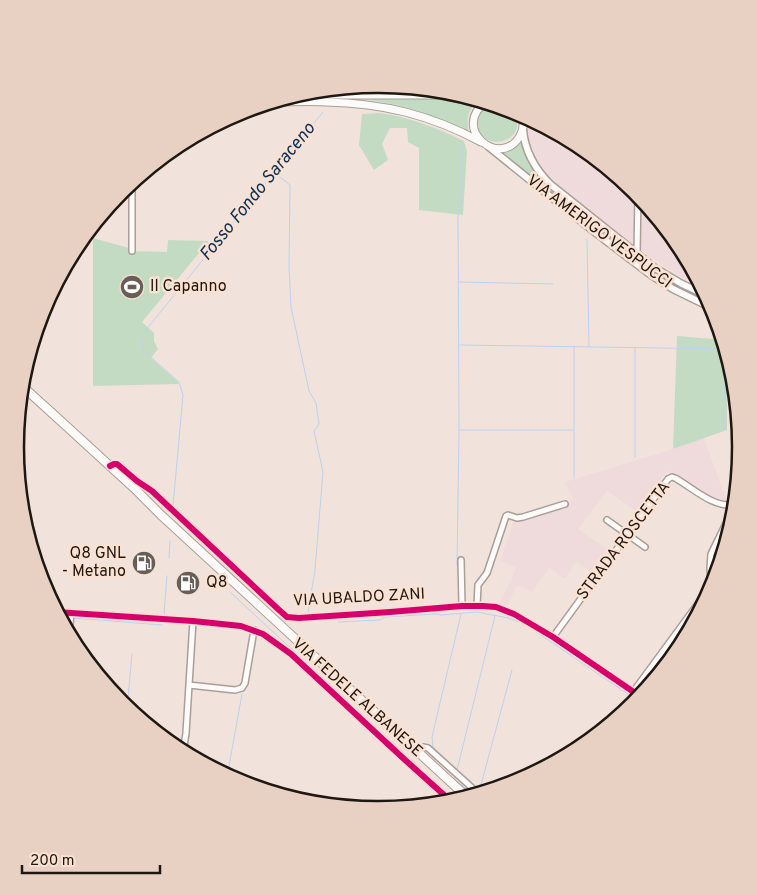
<svg xmlns="http://www.w3.org/2000/svg" width="757" height="895" font-family="Overpass,sans-serif">
  <style>
    .industrial { fill: #f0dbdc }
    .green { fill: #c3dbc3 }
    .lines { fill: none; stroke-linecap: round; stroke-linejoin: round }
    .stream { stroke: #bbd2f1; stroke-width: 1 }
    .minor-casing { stroke: #a99e98; stroke-width: 8 }
    .tertiary-casing { stroke: #a99e98; stroke-width: 9 }
    .secondary-casing { stroke: #a99e98; stroke-width: 9 }
    .primary-casing { stroke: #a99e98; stroke-width: 10 }
    .trunk-casing { stroke: #a99e98; stroke-width: 10 }
    .minor { stroke: #fdfbfa; stroke-width: 5 }
    .tertiary { stroke: #fdfbfa; stroke-width: 6 }
    .secondary { stroke: #fdfbfa; stroke-width: 7 }
    .primary { stroke: #fdfbfa; stroke-width: 8 }
    .trunk { stroke: #fdfbfa; stroke-width: 8 }
    .cycleway-casing { stroke: #fae1d2; stroke-width: 9 }
    .cycleway { stroke: #d6006c; stroke-width: 6 }
    .labels { text-anchor: middle; dominant-baseline: central; stroke-width: 5; stroke-linejoin: round; paint-order: stroke }
    .street-label { font-size: 16px; fill: #1f1711; stroke: #fae1d2 }
    .poi-label { font-size: 16px; fill: #1f1711; stroke: #fae1d2; text-anchor: start }
    .water-label { font-size: 18px; font-style: italic; fill: #082f5a; stroke: #fae1d2 }
    .rim { fill: none; stroke: #1f1711; stroke-width: 2.5 }
  </style>
  <rect width="100%" height="100%" fill="#f1e3db"/>
  <path class="industrial" d="M 529,118 L 581,145 L 636,191 L 681,246 L 704,289 L 680,276 L 634,247 L 546,177 L 538,165 L 530,150 L 527,133 L 527,126 Z
    M 704,438 L 727,502 L 717,502 L 667,471 L 636,511 L 607,491 L 578,529 L 609,550 L 592,572 L 576,562 L 565,579 L 549,568 L 532,592 L 517,585 L 507,606 L 499,605 L 516,568 L 500,561 L 514,520 L 517,521 L 567,506 L 566,503 L 573,500 L 565,482 L 673,449 Z"/>
  <path class="green" d="M 288,97 L 470,97 L 478,100 C 468,111 466,117 469,132 C 437,116 404,105 369,100 C 341,97 312,98 284,98 Z
    M 491,104 L 515,112 C 529,146 477,153 478,122 C 478,113 484,107 491,104 Z
    M 379,113 C 410,117 437,128 464,141 L 467,151 L 463,215 L 419,210 L 419,148 L 408,142 L 407,128 L 390,128 L 382,144 L 388,160 L 374,170 L 359,145 L 362,114 Z
    M 522,141 L 530,165 L 540,179 L 597,226 L 650,266 L 709,298 L 710,301 C 664,283 630,255 592,224 C 562,200 531,177 501,153 L 513,149 Z
    M 93,238 L 129,248 L 129,251 L 167,252 L 168,240 L 209,241 L 142,322 L 154,333 L 154,341 L 158,349 L 151,358 L 178,382 L 178,384 L 93,386 Z
    M 677,336 L 724,340 L 727,350 L 727,430 L 673,449 Z"/>
  <g class="lines">
    <path class="stream" d="M 351,90 L 351,87
      M 275,173 L 290,185 L 289,267 L 291,307 L 309,391 L 316,403 L 319,424 L 314,431 L 323,472 L 315,570 L 308,612
      M 587,239 L 589,346
      M 459,282 L 553,284
      M 724,340 L 724,429
      M 460,345 L 727,349
      M 574,347 L 574,478
      M 460,430 L 573,430
      M 635,457 L 635,348
      M 173,506 L 183,395 L 179,382 L 144,351 L 141,336 L 323,112
      M 169,558 L 170,541
      M 457,565 L 459,430 L 458,212 L 461,202 L 461,146
      M 231,593 L 405,754
      M 164,614 L 167,576
      M 59,616 L 67,617
      M 73,618 L 162,625
      M 338,622 L 380,620 L 385,617 L 436,614 L 441,615 L 477,612 L 508,618 L 523,623 L 638,701
      M 127,709 L 132,654
      M 411,759 L 430,778
      M 456,769 L 433,747 L 432,737 L 461,614
      M 457,770 L 495,616
      M 455,776 L 454,779 L 475,796
      M 227,777 L 242,694
      M 437,783 L 457,802
      M 479,792 L 512,670
      M 302,802 L 304,795"/>
    <g class="minor-casing">
      <path id="minor" d="M 132,182 L 132,251
        M 637,254 L 638,193
        M 110,466 L 114,464 L 117,464 L 137,481 L 152,491 L 278,609 L 287,617 L 299,618 L 390,612 L 462,606 L 483,606 L 496,607 L 514,614 L 553,637 L 641,697
        M 607,520 L 645,547
        M 461,560 L 462,606
        M 477,606 L 478,585 L 487,573 L 506,516 L 508,515 L 517,518 L 523,517 L 565,504
        M 56,612 L 193,621 L 241,626 L 263,634 L 291,654 L 404,759 L 453,803
        M 69,636 L 71,613
        M 553,637 L 668,479 L 672,477 L 675,478 C 693,488 713,508 735,505
        M 189,685 L 235,690 L 242,688 L 245,683 L 254,630
        M 633,692 L 708,590 L 711,580 L 710,568 L 711,554 L 737,501
        M 416,750 L 423,747 L 428,748 L 480,795
        M 183,753 L 186,733 L 193,621"/>
    </g>
    <g class="tertiary-casing">
      <path id="tertiary" d="M 523,130 C 525,152 535,169 550,184 L 655,268 L 682,284 L 708,296
        M 489,147 L 592,230 L 651,275 L 673,289 L 714,309"/>
    </g>
    <g class="secondary-casing">
      <path id="secondary" d="M 296,95 L 464,95
        M 273,102 C 291,102 308,101 326,102 C 383,103 431,115 481,142
        M 486,102 C 450,128 500,170 520,136 C 524,129 524,121 521,113"/>
    </g>
    <g class="primary-casing">
      <path id="primary" d="M 52,413 L 134,488 L 161,515 L 468,798"/>
    </g>
    <g class="trunk-casing">
      <path id="trunk" d="M 21,385 L 52,413"/>
    </g>
    <use href="#minor" class="minor"/>
    <use href="#tertiary" class="tertiary"/>
    <use href="#secondary" class="secondary"/>
    <use href="#primary" class="primary"/>
    <use href="#trunk" class="trunk"/>
    <g class="cycleway-casing">
      <path id="cycleway" d="M 110,466 L 114,464 L 117,464 L 137,481 L 152,491 L 278,609 L 287,617 L 299,618 L 390,612 L 462,606 L 483,606 L 496,607 L 514,614 L 553,637 L 641,697
        M 56,612 L 193,621 L 241,626 L 263,634 L 291,654 L 404,759 L 453,803"/>
    </g>
    <use href="#cycleway" class="cycleway"/>
  </g>
  <defs>
    <g id="stadium-disc" transform="scale(1.25)"><circle r="9.5" fill="#685e58" stroke="#fae1d2"/><path d="M0-5a6.5 5 0 1 0 0 10a6.5 5 0 1 0 0-10ZM-3.5-1.8h7v3.6h-7Z" fill="#fff"/></g>
    <g id="fuel-disc" transform="scale(1.25)"><circle r="9.5" fill="#685e58" stroke="#fae1d2"/><path d="M-5.5-6h7V0h2V4h1.3V-2.5L3-4.5l.8-.8L6-3V5H2.5V1h-1V6h-7ZM-4.2-4.7v3.2H.2V-4.7Z" fill="#fff"/></g>
  </defs>
  <g fill-rule="evenodd">
    <use href="#stadium-disc" x="132" y="287"/>
    <use href="#fuel-disc" x="144" y="563"/>
    <use href="#fuel-disc" x="188" y="583"/>
  </g>
  <g class="labels">
    <g class="street-label">
      <text transform="translate(599 232) rotate(37)">VIA AMERIGO VESPUCCI</text>
      <text transform="translate(624 541) rotate(-53)">STRADA ROSCETTA</text>
      <text transform="translate(359 598) rotate(-3)">VIA UBALDO ZANI</text>
      <text transform="translate(357 698) rotate(42)">VIA FEDELE ALBANESE</text>
    </g>
    <g class="poi-label">
      <text x="150" y="287">Il Capanno</text>
      <text x="126" y="554" text-anchor="end">Q8 GNL<tspan x="126" dy="18">- Metano</tspan></text>
      <text x="206" y="583">Q8</text>
    </g>
    <g class="water-label">
      <text transform="translate(258 192) rotate(-51)">Fosso Fondo Saraceno</text>
    </g>
  </g>
  <path d="M0 0H757V895H0ZM24 447a354 354 0 1 1 708 0a354 354 0 1 1-708 0Z" fill="#e8d1c3" fill-rule="evenodd"/>
  <path class="rim" d="M24 447a354 354 0 1 1 708 0a354 354 0 1 1-708 0Z"/>
  <path d="M22 865v8h138v-8" fill="none" stroke="#1f1711" stroke-width="2.5"/>
  <text x="30" y="865" font-size="15" fill="#1f1711" stroke="#fae1d2" stroke-width="4" paint-order="stroke">200 m</text>
</svg>
